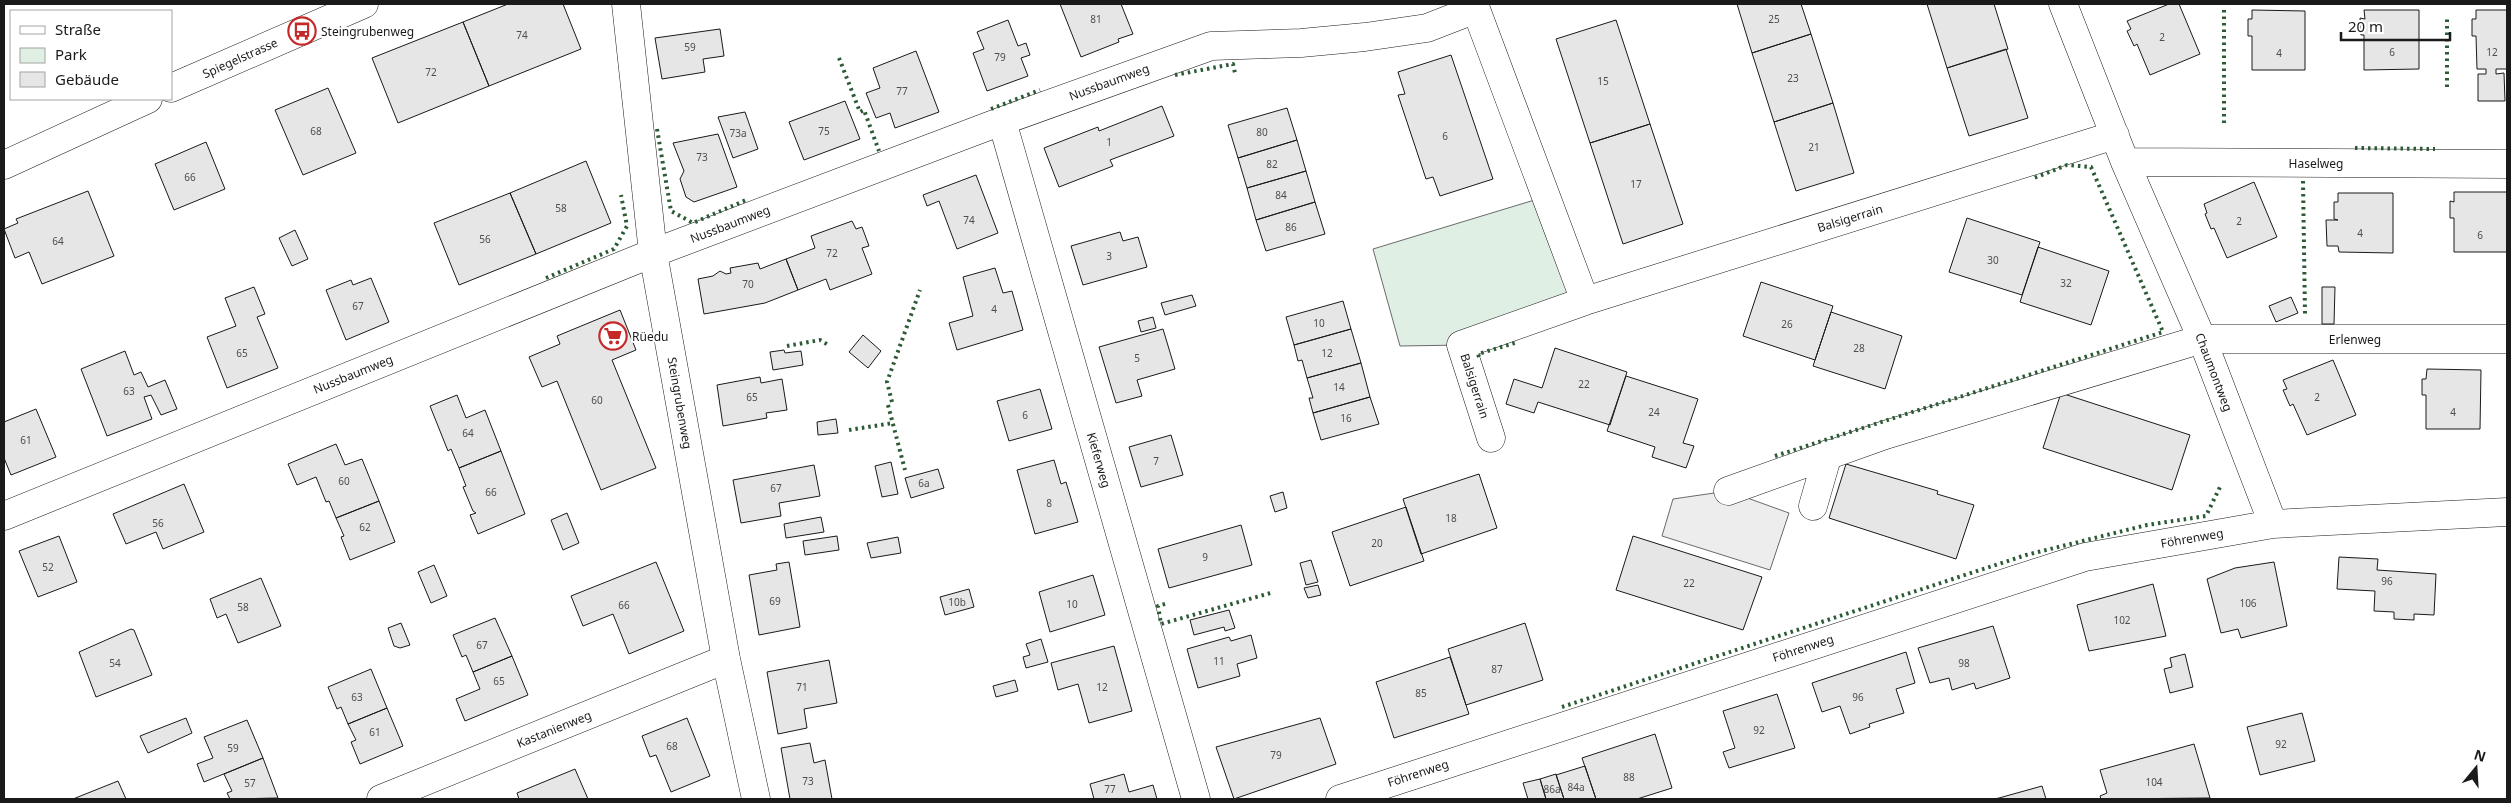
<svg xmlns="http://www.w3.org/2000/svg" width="2511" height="803" font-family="'Noto Sans',sans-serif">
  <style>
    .green { fill: #e0efe3; stroke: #6a6a6a }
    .parking { fill: #ededed; stroke: #6a6a6a }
    .building { fill: #e6e6e6; stroke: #1a1a1a }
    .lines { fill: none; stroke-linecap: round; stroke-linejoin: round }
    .minor-casing { stroke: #1a1a1a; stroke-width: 29 }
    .minor { stroke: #fff; stroke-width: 28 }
    .hedge { stroke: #2b5a34; stroke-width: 4; stroke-dasharray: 2.5 4; stroke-linecap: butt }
    .labels { text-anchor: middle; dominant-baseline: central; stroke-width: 4; stroke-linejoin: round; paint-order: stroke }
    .number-label { font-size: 10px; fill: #4d4d4d }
    .poi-label { font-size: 12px; fill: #1a1a1a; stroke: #fff; text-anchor: start }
    .street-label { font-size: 12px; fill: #1a1a1a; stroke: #fff }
  </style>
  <rect width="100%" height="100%" fill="#fff"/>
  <path class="green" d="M 1551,195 L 1584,302 L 1463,345 L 1400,346 L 1373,249 Z"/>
  <path class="parking" d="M 1728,491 L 1789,513 L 1770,570 L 1662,536 L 1673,499 Z"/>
  <path class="building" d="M 508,4 L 563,4 L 581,49 L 489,86 L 463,22 Z
    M 1060,4 L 1121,4 L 1133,34 L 1118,39 L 1119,42 L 1081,57 Z
    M 1737,4 L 1801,4 L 1811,34 L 1752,53 Z
    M 1927,4 L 1994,4 L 2008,49 L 1947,68 Z
    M 2169,4 L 2179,4 L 2200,54 L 2150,75 L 2137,44 L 2134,46 L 2127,31 L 2131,29 L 2127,21 Z
    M 2252,10 L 2305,11 L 2305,70 L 2252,70 L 2252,36 L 2248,36 L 2248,19 L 2252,19 Z
    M 2364,10 L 2419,10 L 2419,69 L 2364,70 L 2364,35 L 2361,35 L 2360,18 L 2365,19 Z
    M 2476,10 L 2507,10 L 2507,69 L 2496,69 L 2496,74 L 2504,73 L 2505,101 L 2478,101 L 2478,74 L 2486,74 L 2486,69 L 2477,69 L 2476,36 L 2472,36 L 2472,19 L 2476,19 Z
    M 1008,20 L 1018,46 L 1026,43 L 1030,55 L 1021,58 L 1028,76 L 987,91 L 973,53 L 984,49 L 977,32 Z
    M 1616,20 L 1650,124 L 1590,143 L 1556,39 Z
    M 463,22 L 489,86 L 398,123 L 372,58 Z
    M 720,29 L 724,56 L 703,59 L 705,72 L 662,79 L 655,38 Z
    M 1811,34 L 1833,103 L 1774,122 L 1752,53 Z
    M 2006,49 L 2028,118 L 1969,136 L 1947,68 Z
    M 916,51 L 939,112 L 895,128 L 890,113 L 876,118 L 866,93 L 880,88 L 873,68 Z
    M 1451,55 L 1493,179 L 1440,196 L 1433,177 L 1426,179 L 1398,95 L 1405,94 L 1398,72 Z
    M 328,88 L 356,153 L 303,175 L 275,110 Z
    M 845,101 L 860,139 L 804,160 L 789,122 Z
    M 1833,103 L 1854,173 L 1796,191 L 1774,122 Z
    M 1162,106 L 1174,136 L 1110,160 L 1113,166 L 1059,187 L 1044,148 L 1098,127 L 1099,131 Z
    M 1287,108 L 1297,140 L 1238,158 L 1228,125 Z
    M 745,112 L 758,149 L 733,158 L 718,117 Z
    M 1650,124 L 1683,224 L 1623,244 L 1590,143 Z
    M 718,134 L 737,187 L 694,202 L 686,197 L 680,179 L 684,171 L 673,143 Z
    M 1297,140 L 1306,171 L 1247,188 L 1238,158 Z
    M 206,142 L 225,189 L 174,210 L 155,164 Z
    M 586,161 L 611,223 L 536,254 L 510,193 Z
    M 1306,171 L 1315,202 L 1256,220 L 1247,188 Z
    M 976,175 L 998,233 L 957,249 L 939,201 L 927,206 L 923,195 Z
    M 2254,182 L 2277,237 L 2227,258 L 2214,228 L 2211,229 L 2205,214 L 2207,213 L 2204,204 Z
    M 88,191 L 114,256 L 42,284 L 29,252 L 15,258 L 4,229 L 18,223 L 16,219 Z
    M 2454,192 L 2507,192 L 2507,252 L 2454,252 L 2454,218 L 2450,218 L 2450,201 L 2454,202 Z
    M 510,193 L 536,254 L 459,285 L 434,223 Z
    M 2338,193 L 2393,193 L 2393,253 L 2339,252 L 2338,246 L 2327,246 L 2326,220 L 2338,220 L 2334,219 L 2334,202 L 2338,202 Z
    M 1315,202 L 1325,234 L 1266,251 L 1256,220 Z
    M 1967,218 L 2040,242 L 2022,295 L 1949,272 Z
    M 852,221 L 856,229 L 862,227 L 869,246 L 862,248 L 872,274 L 830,290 L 826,279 L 798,290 L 786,259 L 815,248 L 811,236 Z
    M 295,230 L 308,259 L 292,266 L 279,238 Z
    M 1120,232 L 1123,241 L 1138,237 L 1147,267 L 1083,285 L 1071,246 Z
    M 2038,247 L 2109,271 L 2091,325 L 2020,302 Z
    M 786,259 L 798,290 L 765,303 L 704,314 L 698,279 L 713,276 L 720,271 L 726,274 L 731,273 L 730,268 L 758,263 L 760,269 Z
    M 995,268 L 1003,293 L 1012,291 L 1023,330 L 957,350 L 949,323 L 973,316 L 963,277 Z
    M 371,278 L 389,322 L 346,340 L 326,290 L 351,280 L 353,285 Z
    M 1761,282 L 1833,306 L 1815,360 L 1743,336 Z
    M 254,287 L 265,314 L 257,317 L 278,368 L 227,388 L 207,337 L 236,326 L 225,298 Z
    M 2322,287 L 2335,287 L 2334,324 L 2322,324 Z
    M 1192,295 L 1196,306 L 1165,315 L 1161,303 Z
    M 2291,297 L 2298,313 L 2276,322 L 2269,306 Z
    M 1343,301 L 1351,329 L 1294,345 L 1286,317 Z
    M 620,310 L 636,350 L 612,360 L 656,468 L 601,490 L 557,381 L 542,387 L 529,357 L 560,344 L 557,336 Z
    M 1831,312 L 1902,336 L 1885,389 L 1813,366 Z
    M 1153,317 L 1156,328 L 1141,332 L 1138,321 Z
    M 1163,329 L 1175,369 L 1137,380 L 1142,396 L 1116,403 L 1099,347 Z
    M 1351,329 L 1361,363 L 1307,378 L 1302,360 L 1298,361 L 1294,345 Z
    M 863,335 L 881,351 L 868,368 L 849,352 Z
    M 1555,348 L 1627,372 L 1610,425 L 1538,402 L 1534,413 L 1506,404 L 1514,379 L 1542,388 Z
    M 784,350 L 785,353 L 801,351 L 803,365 L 773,370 L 770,352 Z
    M 125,351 L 134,375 L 141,372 L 148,387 L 165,380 L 177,409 L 161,415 L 151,395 L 144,397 L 152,419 L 107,436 L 81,369 Z
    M 2333,360 L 2356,415 L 2307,435 L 2293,404 L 2290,406 L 2283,390 L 2287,389 L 2283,380 Z
    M 1361,363 L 1370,397 L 1313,413 L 1309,398 L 1313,398 L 1307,378 Z
    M 2427,369 L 2481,370 L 2480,429 L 2426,429 L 2426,395 L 2422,395 L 2422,379 L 2426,379 Z
    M 1626,376 L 1698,399 L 1683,443 L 1694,446 L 1686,468 L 1652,457 L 1655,447 L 1607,431 Z
    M 760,377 L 761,383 L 782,379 L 787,410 L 766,413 L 767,418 L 723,426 L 717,385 Z
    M 1040,389 L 1052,429 L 1009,441 L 997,401 Z
    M 2061,393 L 2190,435 L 2172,490 L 2043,448 Z
    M 457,395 L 466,418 L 485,410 L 501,451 L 459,468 L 451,449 L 448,451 L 430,406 Z
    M 1370,397 L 1379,424 L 1321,440 L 1313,413 Z
    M 36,409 L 56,457 L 11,475 L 4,458 L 4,422 Z
    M 836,419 L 838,433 L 818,435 L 817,422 Z
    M 1171,435 L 1183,475 L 1141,487 L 1129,447 Z
    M 336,444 L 345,465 L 362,459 L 379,501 L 336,518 L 329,501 L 326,502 L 316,477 L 297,485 L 288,464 Z
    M 501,451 L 525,514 L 478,534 L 470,515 L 476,513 L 473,511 L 463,487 L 466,486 L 459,468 Z
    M 1054,460 L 1061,484 L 1066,482 L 1078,522 L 1035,534 L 1017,470 Z
    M 891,462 L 898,494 L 882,497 L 875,466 Z
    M 1846,464 L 1938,491 L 1937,494 L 1974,505 L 1956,559 L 1829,518 Z
    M 814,465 L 820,496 L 779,503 L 781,516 L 741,523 L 733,480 Z
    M 938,469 L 944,488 L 911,498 L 905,478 Z
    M 1479,474 L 1497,528 L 1421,554 L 1403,499 Z
    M 184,484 L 204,532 L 163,549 L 156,532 L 126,544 L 113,514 Z
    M 1283,492 L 1287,508 L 1275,512 L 1270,496 Z
    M 379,501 L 395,542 L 350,560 L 341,537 L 344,536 L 336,518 Z
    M 1406,507 L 1424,561 L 1350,586 L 1332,532 Z
    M 567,513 L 579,543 L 563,550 L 551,520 Z
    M 821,517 L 824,532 L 786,538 L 784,524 Z
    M 1241,525 L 1252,565 L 1169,588 L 1158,549 Z
    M 59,536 L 77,582 L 38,597 L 19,551 Z
    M 837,536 L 839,550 L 805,555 L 803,541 Z
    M 1633,536 L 1762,577 L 1743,630 L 1616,590 Z
    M 898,537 L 901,553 L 871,558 L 867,543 Z
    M 2339,557 L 2378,559 L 2377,570 L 2436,574 L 2434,615 L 2414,614 L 2414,620 L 2394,619 L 2394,612 L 2374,611 L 2375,591 L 2337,589 Z
    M 1311,560 L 1318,582 L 1306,585 L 1300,563 Z
    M 656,562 L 684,631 L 629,654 L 613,614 L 583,626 L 571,596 Z
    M 789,562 L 800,627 L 759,635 L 749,575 L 777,570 L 776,564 Z
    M 2274,562 L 2287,626 L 2241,638 L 2238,629 L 2221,633 L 2207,579 L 2235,568 Z
    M 434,565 L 447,596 L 431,603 L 418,572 Z
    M 1093,575 L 1105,615 L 1050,632 L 1039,592 Z
    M 261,578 L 281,626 L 238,643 L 226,614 L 217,618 L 210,599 Z
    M 2153,584 L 2166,636 L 2089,651 L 2077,605 Z
    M 1318,585 L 1321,595 L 1308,598 L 1304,588 Z
    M 969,589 L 974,607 L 945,615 L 940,597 Z
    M 1229,610 L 1235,628 L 1225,631 L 1224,627 L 1194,635 L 1190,620 Z
    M 495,618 L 512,656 L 473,672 L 466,655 L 462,657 L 453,635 Z
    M 401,623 L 410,645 L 400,648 L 394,646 L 388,628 Z
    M 1525,623 L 1543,680 L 1466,705 L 1448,649 Z
    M 1993,626 L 2010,678 L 1976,689 L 1974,683 L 1952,690 L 1949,678 L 1930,683 L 1918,648 Z
    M 131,629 L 134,630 L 152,675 L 96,697 L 79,652 Z
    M 1251,635 L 1257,658 L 1237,664 L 1240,676 L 1198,688 L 1187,649 L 1229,637 L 1231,641 Z
    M 1041,639 L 1048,662 L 1026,668 L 1023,657 L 1030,655 L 1026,644 Z
    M 1114,646 L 1132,711 L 1089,723 L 1078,684 L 1058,690 L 1051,663 Z
    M 1906,652 L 1915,683 L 1896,689 L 1904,713 L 1869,724 L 1870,727 L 1850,734 L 1840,706 L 1822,712 L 1812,683 Z
    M 2185,654 L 2193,687 L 2170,693 L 2164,669 L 2172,667 L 2170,658 Z
    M 512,656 L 528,695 L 465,721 L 456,699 L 480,689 L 473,672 Z
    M 1450,657 L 1469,714 L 1394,738 L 1376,682 Z
    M 829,660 L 837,703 L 804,709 L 807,728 L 778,734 L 767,672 Z
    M 371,669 L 387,708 L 348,724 L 341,707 L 337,709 L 328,687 Z
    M 1015,680 L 1018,691 L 996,697 L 993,686 Z
    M 1777,694 L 1795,748 L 1729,768 L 1723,752 L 1735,748 L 1723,711 Z
    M 387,708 L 403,746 L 360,764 L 351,742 L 356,740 L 348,724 Z
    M 2302,713 L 2315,761 L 2260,775 L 2247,727 Z
    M 186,718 L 192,733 L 148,753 L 140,736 Z
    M 687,718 L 710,776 L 671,792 L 656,755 L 650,757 L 642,736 Z
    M 1320,718 L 1336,764 L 1234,799 L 1216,747 Z
    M 247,720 L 263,758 L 204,782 L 197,764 L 213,758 L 204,737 Z
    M 1655,734 L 1672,788 L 1637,799 L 1596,799 L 1582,758 Z
    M 810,743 L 814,763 L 825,760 L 832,799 L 790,799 L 781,748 Z
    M 2194,744 L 2210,798 L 2101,799 L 2100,796 L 2107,793 L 2100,770 Z
    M 263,758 L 278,798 L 230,799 L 227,793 L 232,791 L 224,774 Z
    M 1585,766 L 1596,799 L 1564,799 L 1556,775 Z
    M 575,769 L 588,799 L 519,799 L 517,793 Z
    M 1124,774 L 1129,792 L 1153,785 L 1157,799 L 1094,799 L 1090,784 Z
    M 1556,774 L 1564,799 L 1546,799 L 1540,779 Z
    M 1540,779 L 1546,799 L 1528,799 L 1523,783 Z
    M 118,781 L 126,799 L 73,799 Z
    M 2042,786 L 2046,799 L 1993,799 L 1999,798 Z"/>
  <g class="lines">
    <g class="minor-casing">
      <path id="minor" d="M 626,4 L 653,253 L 726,659 L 756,799
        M 1474,4 L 1585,301 L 2115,135
        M 2063,4 L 2125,162 L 2202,339 L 2273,524 L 2507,512
        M 171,88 L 364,4
        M 1002,121 L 1196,799
        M 2125,162 L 2507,164
        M 4,165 L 148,99
        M 1491,438 L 1461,345 L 1585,301
        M 1728,491 L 1885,435 L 2202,339 L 2507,339
        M 1813,506 L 1828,454
        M 4,516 L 653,253 L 1002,121 L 1211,46 L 1301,43 L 1365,37 L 1427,28 L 1476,9
        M 381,799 L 726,659
        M 1340,799 L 2085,557 L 2273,524"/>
    </g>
    <use href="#minor" class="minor"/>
    <path class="hedge" d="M 839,58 L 860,112 L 864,110 L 879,151
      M 1175,75 L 1233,64 L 1235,73
      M 2447,87 L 2447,19
      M 991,109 L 1040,90
      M 2224,123 L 2224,6
      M 657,129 L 671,211 L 693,223 L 746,200
      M 2355,148 L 2435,149
      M 2303,181 L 2305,314
      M 546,278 L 614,249 L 627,226 L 621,195
      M 787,346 L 820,340 L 830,346
      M 1479,357 L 1478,354 L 1518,342
      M 892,402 L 887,382 L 920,290
      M 888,405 L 905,470
      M 849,430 L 893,423
      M 1775,456 L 2163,332 L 2091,167 L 2067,165 L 2034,178
      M 1165,604 L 1158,606 L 1161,624 L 1274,592
      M 1562,707 L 2026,555 L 2147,525 L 2206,516 L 2220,487"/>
  </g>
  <defs>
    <g id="bus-ring" transform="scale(1.4375)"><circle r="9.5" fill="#fff" stroke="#c62828" stroke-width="1.5"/><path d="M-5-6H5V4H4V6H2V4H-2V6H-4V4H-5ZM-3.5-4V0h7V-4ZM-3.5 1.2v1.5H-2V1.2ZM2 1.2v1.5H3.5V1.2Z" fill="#c62828"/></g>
    <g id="supermarket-ring" transform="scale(1.4375)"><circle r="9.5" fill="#fff" stroke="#c62828" stroke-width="1.5"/><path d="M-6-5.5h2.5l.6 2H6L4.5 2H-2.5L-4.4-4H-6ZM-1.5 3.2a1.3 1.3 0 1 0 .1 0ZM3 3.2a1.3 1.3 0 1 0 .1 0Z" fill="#c62828"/></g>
  </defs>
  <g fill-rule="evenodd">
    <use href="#bus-ring" x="302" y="31"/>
    <use href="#supermarket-ring" x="613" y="336"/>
  </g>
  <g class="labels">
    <g class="number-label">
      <text x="1096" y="19">81</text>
      <text x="1774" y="19">25</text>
      <text x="522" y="35">74</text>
      <text x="2162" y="37">2</text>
      <text x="690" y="47">59</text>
      <text x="2392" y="52">6</text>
      <text x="2492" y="52">12</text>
      <text x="2279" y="53">4</text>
      <text x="1000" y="57">79</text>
      <text x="431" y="72">72</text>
      <text x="1793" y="78">23</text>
      <text x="1603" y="81">15</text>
      <text x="902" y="91">77</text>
      <text x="316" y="131">68</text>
      <text x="824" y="131">75</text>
      <text x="1262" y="132">80</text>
      <text x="738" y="133">73a</text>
      <text x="1445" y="136">6</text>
      <text x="1109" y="142">1</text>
      <text x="1814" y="147">21</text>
      <text x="702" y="157">73</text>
      <text x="1272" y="164">82</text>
      <text x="190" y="177">66</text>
      <text x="1636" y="184">17</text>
      <text x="1281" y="195">84</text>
      <text x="561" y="208">58</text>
      <text x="969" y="220">74</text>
      <text x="2239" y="221">2</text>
      <text x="1291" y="227">86</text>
      <text x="2360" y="233">4</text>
      <text x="2480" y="235">6</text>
      <text x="485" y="239">56</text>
      <text x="58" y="241">64</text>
      <text x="832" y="253">72</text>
      <text x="1109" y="256">3</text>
      <text x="1993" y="260">30</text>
      <text x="2066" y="283">32</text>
      <text x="748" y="284">70</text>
      <text x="358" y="306">67</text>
      <text x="994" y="309">4</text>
      <text x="1319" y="323">10</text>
      <text x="1787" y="324">26</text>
      <text x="1859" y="348">28</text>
      <text x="242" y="353">65</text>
      <text x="1327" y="353">12</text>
      <text x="1137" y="358">5</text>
      <text x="1584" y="384">22</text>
      <text x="1339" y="387">14</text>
      <text x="129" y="391">63</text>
      <text x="752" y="397">65</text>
      <text x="2317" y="397">2</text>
      <text x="597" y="400">60</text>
      <text x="1654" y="412">24</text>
      <text x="2453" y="412">4</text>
      <text x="1025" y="415">6</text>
      <text x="1346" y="418">16</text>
      <text x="468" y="433">64</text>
      <text x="26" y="440">61</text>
      <text x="1156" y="461">7</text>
      <text x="344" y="481">60</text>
      <text x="924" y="483">6a</text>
      <text x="776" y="488">67</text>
      <text x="491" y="492">66</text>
      <text x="1049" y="503">8</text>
      <text x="1451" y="518">18</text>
      <text x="158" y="523">56</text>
      <text x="365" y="527">62</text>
      <text x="1377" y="543">20</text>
      <text x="1205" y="557">9</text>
      <text x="48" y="567">52</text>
      <text x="2387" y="581">96</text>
      <text x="1689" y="583">22</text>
      <text x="775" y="601">69</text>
      <text x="957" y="602">10b</text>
      <text x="2248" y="603">106</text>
      <text x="1072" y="604">10</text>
      <text x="624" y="605">66</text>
      <text x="243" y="607">58</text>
      <text x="2122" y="620">102</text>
      <text x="482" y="645">67</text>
      <text x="1219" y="661">11</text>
      <text x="115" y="663">54</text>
      <text x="1964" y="663">98</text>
      <text x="1497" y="669">87</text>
      <text x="499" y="681">65</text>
      <text x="802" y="687">71</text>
      <text x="1102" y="687">12</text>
      <text x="1421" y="693">85</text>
      <text x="357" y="697">63</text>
      <text x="1858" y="697">96</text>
      <text x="1759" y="730">92</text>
      <text x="375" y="732">61</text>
      <text x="2281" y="744">92</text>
      <text x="672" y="746">68</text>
      <text x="233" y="748">59</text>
      <text x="1276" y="755">79</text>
      <text x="1629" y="777">88</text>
      <text x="808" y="781">73</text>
      <text x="2154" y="782">104</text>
      <text x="250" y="783">57</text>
      <text x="1576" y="787">84a</text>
      <text x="1110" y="789">77</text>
      <text x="1552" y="789">86a</text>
    </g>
    <g class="poi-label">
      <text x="321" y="31">Steingrubenweg</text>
      <text x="632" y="336">Rüedu</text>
    </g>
    <g class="street-label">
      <text transform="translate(240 58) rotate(-24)">Spiegelstrasse</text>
      <text transform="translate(1109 82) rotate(-20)">Nussbaumweg</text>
      <text x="2316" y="163">Haselweg</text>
      <text transform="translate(1850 218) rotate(-17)">Balsigerrain</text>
      <text transform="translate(730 224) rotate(-21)">Nussbaumweg</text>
      <text x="2355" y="339">Erlenweg</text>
      <text transform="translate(2214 372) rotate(69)">Chaumontweg</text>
      <text transform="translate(353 374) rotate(-22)">Nussbaumweg</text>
      <text transform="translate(1475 386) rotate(72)">Balsigerrain</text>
      <text transform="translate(680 403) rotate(80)">Steingrubenweg</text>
      <text transform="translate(1099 460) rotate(74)">Kieferweg</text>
      <text transform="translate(2192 538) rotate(-10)">Föhrenweg</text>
      <text transform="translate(1803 648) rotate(-18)">Föhrenweg</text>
      <text transform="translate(554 729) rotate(-22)">Kastanienweg</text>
      <text transform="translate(1418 773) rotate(-18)">Föhrenweg</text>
    </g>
  </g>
  <rect width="2511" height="803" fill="none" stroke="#1a1a1a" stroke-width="10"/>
  <rect x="10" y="10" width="162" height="90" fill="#ffffff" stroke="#a3a3a3"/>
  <rect x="20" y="26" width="25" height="8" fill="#ffffff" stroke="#a3a3a3"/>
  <text x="55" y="35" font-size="15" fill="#1a1a1a">Straße</text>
  <rect x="20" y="48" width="25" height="15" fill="#e0efe3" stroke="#a3a3a3"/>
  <text x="55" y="60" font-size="15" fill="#1a1a1a">Park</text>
  <rect x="20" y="72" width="25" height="15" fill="#e6e6e6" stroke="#a3a3a3"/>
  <text x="55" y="85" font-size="15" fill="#1a1a1a">Gebäude</text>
  <g transform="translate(2476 768) rotate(18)" stroke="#ffffff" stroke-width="4" paint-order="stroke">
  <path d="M0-4L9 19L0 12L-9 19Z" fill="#1a1a1a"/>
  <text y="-8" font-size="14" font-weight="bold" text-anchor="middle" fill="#1a1a1a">N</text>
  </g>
  <path d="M2341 32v8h109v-8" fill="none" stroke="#1a1a1a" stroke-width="2.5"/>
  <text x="2348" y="32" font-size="15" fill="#1a1a1a" stroke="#ffffff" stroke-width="4" paint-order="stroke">20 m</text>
</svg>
